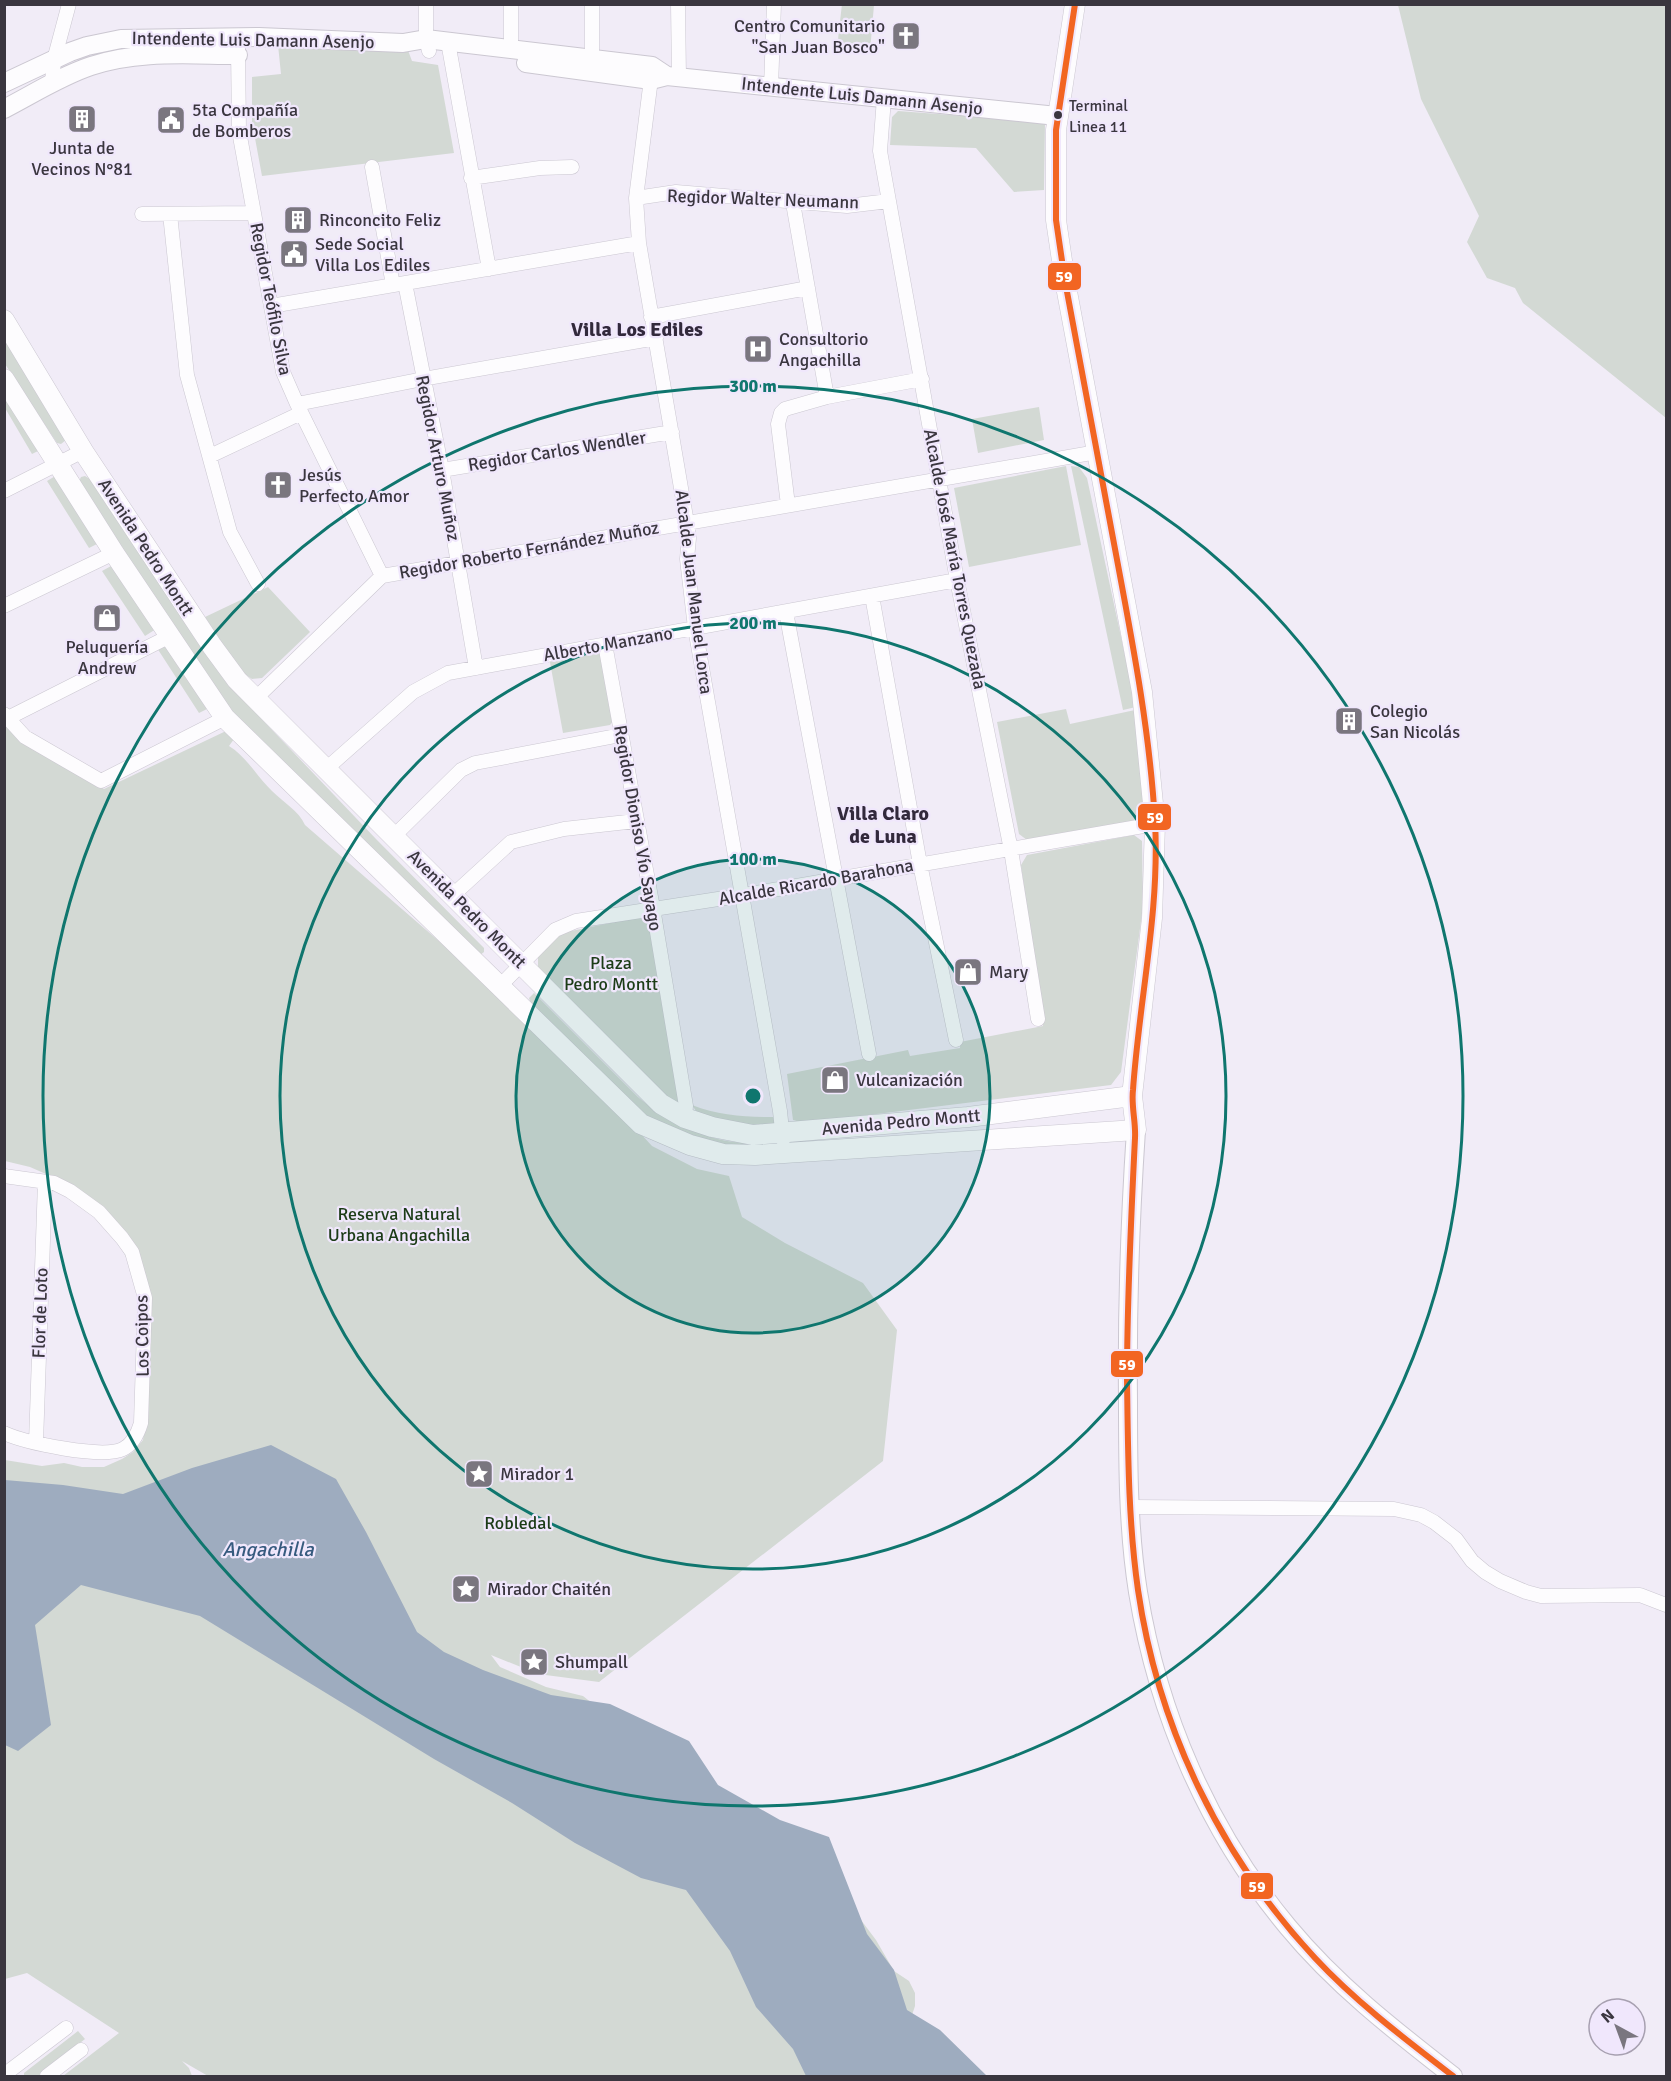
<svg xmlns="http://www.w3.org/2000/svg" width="1671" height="2081" font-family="Signika,sans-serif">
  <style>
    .green { fill: #d3d9d4 }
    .water { fill: #9eacbf }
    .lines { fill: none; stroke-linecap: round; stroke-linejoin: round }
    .minor-casing { stroke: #cbc7d1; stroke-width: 15 }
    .tertiary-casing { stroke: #cbc7d1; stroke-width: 20 }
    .secondary-casing { stroke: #cbc7d1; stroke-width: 21 }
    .minor { stroke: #fdfcfe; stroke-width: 14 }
    .tertiary { stroke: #fdfcfe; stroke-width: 18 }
    .secondary { stroke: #fdfcfe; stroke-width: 20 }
    .bus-1-casing { stroke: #f0e7fc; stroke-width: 10 }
    .bus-1 { stroke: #f26522; stroke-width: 6 }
    .ring { fill: none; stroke: #0f766e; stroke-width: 3 }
    .bus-dot { fill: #3a363f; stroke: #f0e7fc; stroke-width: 2 }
    .labels { text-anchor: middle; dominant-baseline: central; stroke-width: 4.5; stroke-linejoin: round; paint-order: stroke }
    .bus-label { font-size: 16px; fill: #3a363f; stroke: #f0e7fc; text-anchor: start }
    .poi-label { font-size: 18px; fill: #3a363f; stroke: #f0e7fc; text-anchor: start }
    .street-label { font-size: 18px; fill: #3a363f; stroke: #f0e7fc }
    .park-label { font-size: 18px; fill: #1c3c17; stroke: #f0e7fc }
    .neighbourhood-label { font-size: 20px; font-weight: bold; fill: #32293c; stroke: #f0e7fc }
    .water-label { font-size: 20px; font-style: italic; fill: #365a7e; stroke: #f0e7fc }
    .centre { fill: #0f766e; stroke: #f0e7fc; stroke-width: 3 }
    .ring-label { font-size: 18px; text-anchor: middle; font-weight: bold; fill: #0f766e; stroke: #f0e7fc; stroke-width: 4.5; stroke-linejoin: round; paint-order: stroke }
    .line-badge { stroke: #f0e7fc; stroke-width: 2 }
    .badge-label { font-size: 16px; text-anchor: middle; font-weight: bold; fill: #fff }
  </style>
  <rect width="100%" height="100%" fill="#f1ecf7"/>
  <path class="green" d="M 842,4 L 874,5 L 870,51 L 837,48 Z
    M 1398,5 L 1666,5 L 1666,418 L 1523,303 L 1515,288 L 1487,278 L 1467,242 L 1479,216 L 1421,99 Z
    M 278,45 L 406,45 L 412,61 L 438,65 L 454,153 L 262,176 L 252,122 L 252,77 L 281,74 Z
    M 898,111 L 1045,122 L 1044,190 L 1014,192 L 976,148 L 890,145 L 892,117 Z
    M 4,339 L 65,434 L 66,440 L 61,444 L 57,443 L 5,364 Z
    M 4,393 L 38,451 L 32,454 L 5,408 Z
    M 1039,407 L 1044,440 L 978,453 L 972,419 Z
    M 1066,466 L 1081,545 L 969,567 L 954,488 Z
    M 1071,466 L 1079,467 L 1087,478 L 1136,707 L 1123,710 Z
    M 57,475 L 101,542 L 89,548 L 47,481 Z
    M 85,476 L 90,479 L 234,690 L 376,839 L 484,948 L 484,952 L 480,955 L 228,710 L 78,483 L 81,477 Z
    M 113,565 L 156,629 L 145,636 L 102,571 Z
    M 268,587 L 310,632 L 262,678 L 252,679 L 240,671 L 205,617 Z
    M 165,645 L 209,708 L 199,713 L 157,648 Z
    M 598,649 L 602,655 L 613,721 L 610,725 L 563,733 L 549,657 Z
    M 1066,709 L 1070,724 L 1135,710 L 1148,811 L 1137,821 L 1027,840 L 1019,834 L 997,722 Z
    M 4,723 L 24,744 L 104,789 L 226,731 L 234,739 L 229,746 C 247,757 257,777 272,791 C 283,802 299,811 305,825 L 500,994 L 592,1081 L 652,1146 L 697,1169 L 729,1176 L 742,1217 L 785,1243 L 863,1283 L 897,1330 L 883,1461 L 599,1682 L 538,1674 L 491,1655 L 500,1667 L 546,1687 L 583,1696 L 855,1912 L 876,1940 L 894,1971 L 909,1981 L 915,1993 L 915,2006 L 912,2015 L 978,2076 L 208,2076 L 182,2061 L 189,2068 L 192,2076 L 63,2076 L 119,2033 L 27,1973 L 5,1979 L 5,1460 L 42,1466 L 64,1463 L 82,1467 L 104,1467 L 122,1459 L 133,1452 L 143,1440 L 149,1396 L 139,1282 L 113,1232 L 55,1178 L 30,1167 L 5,1161 Z
    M 1134,835 L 1142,841 L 1143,906 L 1121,1072 L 1111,1085 L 804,1123 L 793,1120 L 787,1074 L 908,1050 L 910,1056 L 960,1048 L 960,1042 L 1043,1026 L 1021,865 L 1027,855 Z
    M 650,915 L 682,1099 L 674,1104 L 538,969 L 538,957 L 557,936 L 566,932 Z
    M 534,993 L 638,1097 C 663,1118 695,1135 727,1141 C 736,1143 746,1142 755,1142 L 755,1148 L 726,1146 L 690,1136 L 646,1116 L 531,1004 L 529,998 Z
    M 692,1105 C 719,1116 747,1117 776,1117 L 776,1125 L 764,1131 L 700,1117 Z
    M 78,2031 L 85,2039 L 38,2076 L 24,2076 L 24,2073 Z"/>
  <path class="water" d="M 271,1445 L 336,1479 L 366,1532 L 417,1632 L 444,1652 L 483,1670 L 551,1695 L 610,1704 L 689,1741 L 718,1785 L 780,1820 L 829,1837 L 867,1934 L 894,1970 L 907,2010 L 940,2030 L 987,2076 L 806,2076 L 793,2049 L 756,2007 L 730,1951 L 686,1890 L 641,1878 L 575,1843 L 512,1803 L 434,1759 L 200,1616 L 81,1585 L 35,1625 L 51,1725 L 18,1751 L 5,1745 L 5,1480 L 63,1485 L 123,1494 L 192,1468 Z"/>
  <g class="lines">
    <g class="minor-casing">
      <path id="minor" d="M 426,4 L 426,39 L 429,51
        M 511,4 L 511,49
        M 592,4 L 592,59
        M 678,4 L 679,78
        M 448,42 L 489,269
        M 238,48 L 239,131 L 283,372 L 297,404 L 382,576
        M 652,71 L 636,198 L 639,243 L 687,523 L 689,538 L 687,559 L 695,628 L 780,1111 L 783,1140
        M 52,83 L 54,60 L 69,4
        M 771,87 L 774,4
        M 884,98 L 880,151 L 957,580 L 1011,850 L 1038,1019
        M 372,167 L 393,285
        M 471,178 L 540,168 L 572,167
        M 636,198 L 676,192 L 847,206 L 889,201
        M 793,203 L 827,397
        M 142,214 L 254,213
        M 170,214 L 187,375 L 230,532 L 258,584
        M 405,283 L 442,470 L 476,668
        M 271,306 L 639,243
        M 651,317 L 808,288
        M 297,404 L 423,379 L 656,338
        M 210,456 L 301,413
        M 442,470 L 672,432
        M 4,491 L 83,451
        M 788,505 L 778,424 L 781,413 L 785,409 L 827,397 L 922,379
        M 872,596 L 920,864 L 956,1040
        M 4,606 L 114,553
        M 786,612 L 869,1054
        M 605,644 L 653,908 L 686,1106 L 685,1118
        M 256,698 L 382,576 L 1097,452
        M 4,714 L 25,737 L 101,781 L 225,718
        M 8,718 L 170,636
        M 326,769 L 413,692 L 448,673 L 957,580
        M 394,836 L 461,770 L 475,763 L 621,735
        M 453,895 L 511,842 L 564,829 L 636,821
        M 500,986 L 555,930 L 576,921 L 744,895 L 1155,824
        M 4,1176 L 54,1183 L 70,1191 L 99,1212 L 122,1238 L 132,1252 L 145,1298 L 141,1423 C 138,1433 133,1444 123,1449 C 102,1459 26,1443 4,1433
        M 36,1443 L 45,1182
        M 1131,1507 L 1394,1509 L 1421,1515 L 1434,1522 L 1456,1539 L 1472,1561 L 1485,1572 L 1500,1581 L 1526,1592 L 1541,1596 L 1640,1595 L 1666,1605
        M 4,2075 L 66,2028
        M 47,2076 L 81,2050"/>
    </g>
    <g class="tertiary-casing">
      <path id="tertiary" d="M 526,63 L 651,80 L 667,76 L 1057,116
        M 4,83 L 70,52 L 87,46 L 121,39 L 259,37 L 403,43 L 426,39 L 652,66 L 667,76
        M 4,109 C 33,94 61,76 91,66 C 138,50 189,55 238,55
        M 1136,1130 C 1130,1220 1127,1310 1128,1401 C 1128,1464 1128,1529 1138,1592 C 1158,1714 1208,1831 1288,1927 C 1336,1985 1394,2030 1453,2076"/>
    </g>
    <g class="secondary-casing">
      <path id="secondary" d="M 4,320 L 83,451 L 212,646 L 237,680 L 661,1104 L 685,1118 L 712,1127 L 753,1135 L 968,1117 L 1132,1096
        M 4,379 L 114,553 L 225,718 L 641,1124 L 690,1145 L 723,1154 L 755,1155 L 1136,1130 L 1132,1096 L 1152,918 L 1155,824 L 1142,692 L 1065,281 L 1056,220 L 1056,130 L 1075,4"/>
    </g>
    <use href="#minor" class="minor"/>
    <use href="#tertiary" class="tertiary"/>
    <use href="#secondary" class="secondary"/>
    <g class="bus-1-casing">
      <path id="bus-1" d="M 1075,4 L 1056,130 L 1056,220 L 1065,281 C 1083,375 1100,470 1118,565 C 1134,650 1150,735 1155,822 C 1160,911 1139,1001 1133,1090 C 1131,1106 1136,1122 1135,1138 C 1131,1218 1127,1298 1127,1378 C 1128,1449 1128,1520 1138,1590 C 1158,1727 1220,1856 1315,1958 C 1356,2002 1405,2039 1453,2076"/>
    </g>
    <use href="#bus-1" class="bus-1"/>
  </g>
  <circle cx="753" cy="1096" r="237" fill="#0f766e" fill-opacity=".12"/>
  <g class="ring">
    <circle cx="753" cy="1096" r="237"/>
    <circle cx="753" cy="1096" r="473"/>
    <circle cx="753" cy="1096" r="710"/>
  </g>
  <defs>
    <g id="church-square" transform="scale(1.5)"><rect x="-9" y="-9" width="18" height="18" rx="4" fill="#7a767f" stroke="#f0e7fc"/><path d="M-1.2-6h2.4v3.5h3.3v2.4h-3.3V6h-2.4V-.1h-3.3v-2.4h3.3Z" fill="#fff"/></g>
    <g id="building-square" transform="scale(1.5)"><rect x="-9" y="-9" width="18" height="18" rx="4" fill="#7a767f" stroke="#f0e7fc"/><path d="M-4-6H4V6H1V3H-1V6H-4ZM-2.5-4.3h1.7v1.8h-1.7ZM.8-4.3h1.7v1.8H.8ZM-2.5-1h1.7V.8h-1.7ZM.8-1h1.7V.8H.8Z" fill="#fff"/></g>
    <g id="civic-square" transform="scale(1.5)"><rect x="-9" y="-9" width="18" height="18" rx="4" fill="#7a767f" stroke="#f0e7fc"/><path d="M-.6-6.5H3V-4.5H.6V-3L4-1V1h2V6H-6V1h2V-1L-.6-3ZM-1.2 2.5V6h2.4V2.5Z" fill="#fff"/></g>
    <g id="hospital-square" transform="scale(1.5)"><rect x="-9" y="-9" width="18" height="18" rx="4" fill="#7a767f" stroke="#f0e7fc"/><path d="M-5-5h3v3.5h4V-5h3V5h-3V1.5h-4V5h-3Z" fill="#fff"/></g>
    <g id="shop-square" transform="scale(1.5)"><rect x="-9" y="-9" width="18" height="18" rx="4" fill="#7a767f" stroke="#f0e7fc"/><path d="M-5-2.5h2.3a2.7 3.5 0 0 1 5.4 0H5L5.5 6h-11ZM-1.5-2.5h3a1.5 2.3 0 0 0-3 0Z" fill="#fff"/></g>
    <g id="sight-square" transform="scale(1.5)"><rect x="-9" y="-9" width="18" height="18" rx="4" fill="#7a767f" stroke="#f0e7fc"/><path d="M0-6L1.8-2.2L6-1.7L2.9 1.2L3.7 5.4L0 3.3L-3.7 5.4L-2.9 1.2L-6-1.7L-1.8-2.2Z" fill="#fff"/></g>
  </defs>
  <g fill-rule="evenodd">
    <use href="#church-square" x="906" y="36"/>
    <use href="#building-square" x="82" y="119"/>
    <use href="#civic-square" x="171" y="120"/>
    <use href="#building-square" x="298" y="220"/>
    <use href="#civic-square" x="294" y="254"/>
    <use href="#hospital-square" x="758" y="349"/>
    <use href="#church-square" x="278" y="485"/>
    <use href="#shop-square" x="107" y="618"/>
    <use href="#building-square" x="1349" y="721"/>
    <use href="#shop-square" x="968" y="972"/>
    <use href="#shop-square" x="835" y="1080"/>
    <use href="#sight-square" x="479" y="1474"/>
    <use href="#sight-square" x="466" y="1589"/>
    <use href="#sight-square" x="534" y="1662"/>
  </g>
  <circle class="bus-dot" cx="1058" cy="115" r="5"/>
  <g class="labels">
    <g class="bus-label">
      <text x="1069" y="106">Terminal<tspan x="1069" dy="21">Linea 11</tspan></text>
    </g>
    <g class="poi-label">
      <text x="885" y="26" text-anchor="end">Centro Comunitario<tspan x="885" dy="21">"San Juan Bosco"</tspan></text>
      <text x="192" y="110">5ta Compañía<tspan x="192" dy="21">de Bomberos</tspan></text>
      <text x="82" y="148" text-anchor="middle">Junta de<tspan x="82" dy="21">Vecinos N°81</tspan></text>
      <text x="319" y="220">Rinconcito Feliz</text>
      <text x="315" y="244">Sede Social<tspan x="315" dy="21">Villa Los Ediles</tspan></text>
      <text x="779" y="339">Consultorio<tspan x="779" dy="21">Angachilla</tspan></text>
      <text x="299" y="475">Jesús<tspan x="299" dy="21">Perfecto Amor</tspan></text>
      <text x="107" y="647" text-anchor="middle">Peluquería<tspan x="107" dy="21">Andrew</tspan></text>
      <text x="1370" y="711">Colegio<tspan x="1370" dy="21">San Nicolás</tspan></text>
      <text x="989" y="972">Mary</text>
      <text x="856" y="1080">Vulcanización</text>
      <text x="500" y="1474">Mirador 1</text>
      <text x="487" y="1589">Mirador Chaitén</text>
      <text x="555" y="1662">Shumpall</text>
    </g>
    <g class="street-label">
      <text transform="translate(253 40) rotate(1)">Intendente Luis Damann Asenjo</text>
      <text transform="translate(862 96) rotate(6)">Intendente Luis Damann Asenjo</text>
      <text transform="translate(763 199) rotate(2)">Regidor Walter Neumann</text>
      <text transform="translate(271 299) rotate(79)">Regidor Teófilo Silva</text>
      <text transform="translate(557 451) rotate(-9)">Regidor Carlos Wendler</text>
      <text transform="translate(438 458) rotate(79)">Regidor Arturo Muñoz</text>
      <text transform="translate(146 547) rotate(57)">Avenida Pedro Montt</text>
      <text transform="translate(529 550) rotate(-10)">Regidor Roberto Fernández Muñoz</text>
      <text transform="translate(955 559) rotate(79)">Alcalde José María Torres Quezada</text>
      <text transform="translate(694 592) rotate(83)">Alcalde Juan Manuel Lorca</text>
      <text transform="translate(608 644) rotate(-10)">Alberto Manzano</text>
      <text transform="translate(638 828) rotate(80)">Regidor Dioniso Vío Sayago</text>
      <text transform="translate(816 882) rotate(-10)">Alcalde Ricardo Barahona</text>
      <text transform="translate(467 909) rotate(45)">Avenida Pedro Montt</text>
      <text transform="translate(901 1122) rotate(-5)">Avenida Pedro Montt</text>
      <text transform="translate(40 1313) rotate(-88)">Flor de Loto</text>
      <text transform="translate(142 1336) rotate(-91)">Los Coipos</text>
    </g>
    <g class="park-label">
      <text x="611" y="963">Plaza<tspan x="611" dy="21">Pedro Montt</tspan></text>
      <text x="399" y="1214">Reserva Natural<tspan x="399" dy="21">Urbana Angachilla</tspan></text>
      <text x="518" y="1523">Robledal</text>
    </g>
    <g class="neighbourhood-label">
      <text x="637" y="329">Villa Los Ediles</text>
      <text x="883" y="813">Villa Claro<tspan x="883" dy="23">de Luna</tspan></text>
    </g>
    <g class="water-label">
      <text x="268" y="1549">Angachilla</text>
    </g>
  </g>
  <circle cx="753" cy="1096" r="9" class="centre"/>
  <g class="ring-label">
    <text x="753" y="392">300 m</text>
    <text x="753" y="629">200 m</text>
    <text x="753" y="865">100 m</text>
  </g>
  <g class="line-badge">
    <rect x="1047" y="262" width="35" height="29" rx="6" fill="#f26522"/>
    <rect x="1137" y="803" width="35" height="28" rx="6" fill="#f26522"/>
    <rect x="1110" y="1350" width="34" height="28" rx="6" fill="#f26522"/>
    <rect x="1240" y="1872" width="34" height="28" rx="6" fill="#f26522"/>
  </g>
  <g class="badge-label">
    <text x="1064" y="282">59</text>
    <text x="1155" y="823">59</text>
    <text x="1127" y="1370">59</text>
    <text x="1257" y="1892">59</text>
  </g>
  <rect width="1671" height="2081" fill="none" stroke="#3a363f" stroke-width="12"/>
  <g transform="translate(1617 2027) rotate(319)"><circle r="28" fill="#f0e7fc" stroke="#a7a0b0" stroke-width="1.5"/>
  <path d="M0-4.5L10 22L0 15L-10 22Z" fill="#7a767f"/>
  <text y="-9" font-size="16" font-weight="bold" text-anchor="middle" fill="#3a363f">N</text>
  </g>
</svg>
